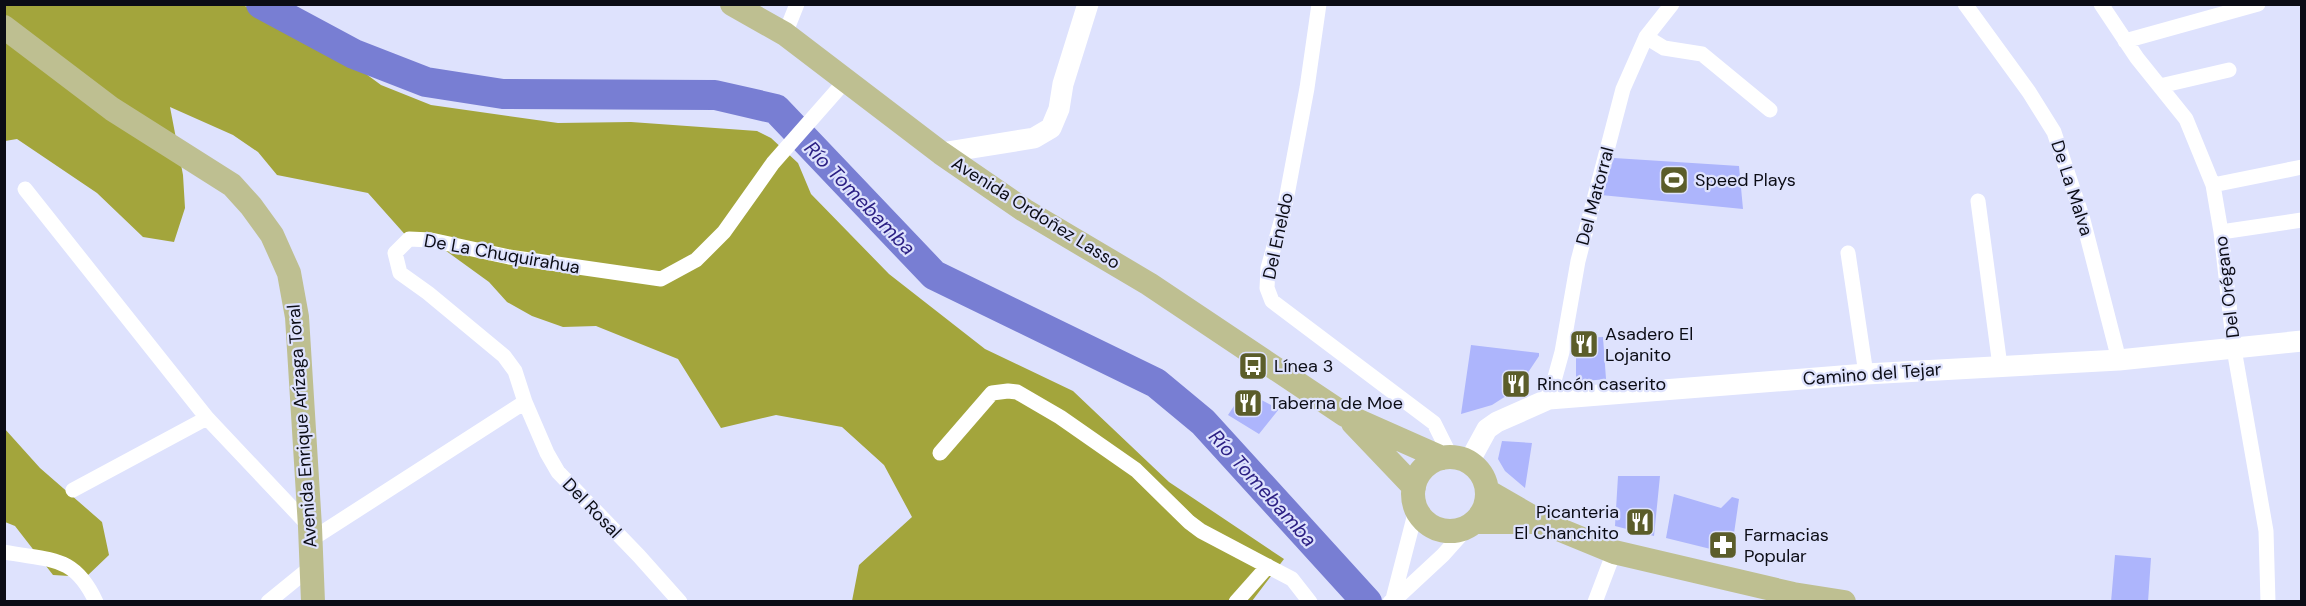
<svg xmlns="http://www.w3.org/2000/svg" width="2306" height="606" font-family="'DM Sans',sans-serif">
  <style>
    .forest { fill: #a3a53c }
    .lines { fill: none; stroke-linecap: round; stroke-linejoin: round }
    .river { stroke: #787ed3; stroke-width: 30 }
    .building { fill: #adb5fc }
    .street { stroke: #fff; stroke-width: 15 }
    .secondary { stroke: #fff; stroke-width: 21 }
    .primary { stroke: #bebf91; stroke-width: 24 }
    .labels { text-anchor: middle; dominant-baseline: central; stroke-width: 4.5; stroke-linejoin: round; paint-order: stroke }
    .poi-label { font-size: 18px; fill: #0b0c15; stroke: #dee2fd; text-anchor: start }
    .street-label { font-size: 18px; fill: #0b0c15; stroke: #dee2fd }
    .water-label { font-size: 20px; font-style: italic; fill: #2c2084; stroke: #dee2fd }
  </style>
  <rect width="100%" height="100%" fill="#dee2fd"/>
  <path class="forest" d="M 4,5 L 242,5 L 277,18 L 351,63 L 381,85 L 431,105 L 558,123 L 631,122 L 757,131 L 771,138 L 798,163 L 811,194 L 889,274 L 985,349 L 1073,391 L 1169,482 L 1284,559 L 1252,601 L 852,601 L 859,565 L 912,517 L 884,465 L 842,427 L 776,415 L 721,428 L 678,359 L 596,326 L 563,327 L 532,316 L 507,302 L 489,282 L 431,240 L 409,239 L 368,193 L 277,175 L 258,152 L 233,135 L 170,107 L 183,175 L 185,208 L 174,242 L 143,237 L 97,193 L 17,139 L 5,141 Z
    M 4,428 L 40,468 L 102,522 L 109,555 L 86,577 L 53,575 L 15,526 L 5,522 Z"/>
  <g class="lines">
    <path class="river" d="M 261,4 L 354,54 L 426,82 L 503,94 L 715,95 L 776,109 L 934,275 L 1156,383 L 1203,422 L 1367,602"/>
  </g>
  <path class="building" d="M 1614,158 L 1739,166 L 1743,209 L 1601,195 Z
    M 1603,337 L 1606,379 L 1576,382 L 1576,338 Z
    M 1471,345 L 1539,353 L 1539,356 L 1517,389 L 1492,405 L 1461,414 Z
    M 1244,391 L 1279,409 L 1259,434 L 1228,415 Z
    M 1502,441 L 1532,443 L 1525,488 L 1505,471 L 1498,459 Z
    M 1618,476 L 1660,476 L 1654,536 L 1615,526 Z
    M 1674,494 L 1721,508 L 1732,497 L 1739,499 L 1731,554 L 1666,538 Z
    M 2115,555 L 2151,558 L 2148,602 L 2111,602 Z"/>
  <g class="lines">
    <path class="street" d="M 1319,4 L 1307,88 L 1284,211 L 1268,268 L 1267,288 L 1272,301 L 1434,423 L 1451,457
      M 1965,4 L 2029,92 L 2054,132 L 2082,216 L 2119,360
      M 2101,4 L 2137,58 L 2186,119 L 2213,185 L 2221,232 L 2234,349 L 2266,531 L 2268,602
      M 785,34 L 797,4
      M 1646,37 L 1664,48 L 1702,54 L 1770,110
      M 2125,41 L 2258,4
      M 2160,86 L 2229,70
      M 2213,185 L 2302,167
      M 25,189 L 207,418 L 310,527
      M 1978,201 L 2000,366
      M 2221,232 L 2302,220
      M 1848,253 L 1866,374
      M 1549,399 L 1562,352 L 1578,261 L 1623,89 L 1646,37 L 1672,4
      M 525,402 L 547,453 L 558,472 L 639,556 L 680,602
      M 940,453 L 992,393 L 1008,391 L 1017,392 L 1060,417 L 1136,470 L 1189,522 L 1201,531 L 1292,579 L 1310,602
      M 73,490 L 207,418
      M 309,541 L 525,402 L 515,371 L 504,356 L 428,293 L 400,273 L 395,253 L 409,239 L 431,240 L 509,257 L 661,279 L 696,260 L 724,232 L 773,163 L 847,79
      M 4,552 C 50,561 74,554 96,602
      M 1393,599 L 1416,510
      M 268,602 L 311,567
      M 1236,602 L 1268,566
      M 1390,602 L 1401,594 L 1443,555 L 1468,527
      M 1595,602 L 1614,552"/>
    <path class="secondary" d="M 941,153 L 1034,138 L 1051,128 L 1059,109 L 1063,84 L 1088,4
      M 1469,462 L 1487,429 L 1497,422 L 1549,399 L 1866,374 L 2119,360 L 2302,341"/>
    <path class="primary" d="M 732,4 L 785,34 L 941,153 L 1024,210 L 1149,284 L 1345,415 L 1442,458
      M 4,27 L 112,109 L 232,185 L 251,206 L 272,235 L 289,273 L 297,317 L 310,527 L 313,602
      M 1353,423 L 1414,487
      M1413 494a37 37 0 1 1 74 0a37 37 0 1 1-74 0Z
      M 1487,491 L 1541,522 L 1614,552 L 1793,594 L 1844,602
      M 1475,522 L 1539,522"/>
  </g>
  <defs>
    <g id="stadium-square" transform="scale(1.5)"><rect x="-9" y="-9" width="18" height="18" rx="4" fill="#5b5d2a" stroke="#dee2fd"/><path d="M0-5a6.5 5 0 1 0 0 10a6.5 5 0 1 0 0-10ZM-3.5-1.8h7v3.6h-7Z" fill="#fff"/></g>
    <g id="restaurant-square" transform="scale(1.5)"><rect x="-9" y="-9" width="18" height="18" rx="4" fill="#5b5d2a" stroke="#dee2fd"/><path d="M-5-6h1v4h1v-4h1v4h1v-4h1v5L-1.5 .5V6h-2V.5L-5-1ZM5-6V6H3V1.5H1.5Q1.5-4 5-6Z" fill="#fff"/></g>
    <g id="bus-square" transform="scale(1.5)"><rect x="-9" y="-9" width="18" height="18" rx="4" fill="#5b5d2a" stroke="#dee2fd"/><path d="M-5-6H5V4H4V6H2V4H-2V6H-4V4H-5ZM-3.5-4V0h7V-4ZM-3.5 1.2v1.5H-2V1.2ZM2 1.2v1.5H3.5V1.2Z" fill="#fff"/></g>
    <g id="pharmacy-square" transform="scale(1.5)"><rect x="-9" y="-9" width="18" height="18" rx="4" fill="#5b5d2a" stroke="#dee2fd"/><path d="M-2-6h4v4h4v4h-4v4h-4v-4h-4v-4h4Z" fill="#fff"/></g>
  </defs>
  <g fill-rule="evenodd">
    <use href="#stadium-square" x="1674" y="180"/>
    <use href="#restaurant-square" x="1584" y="344"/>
    <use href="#bus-square" x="1253" y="366"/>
    <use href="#restaurant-square" x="1516" y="384"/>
    <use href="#restaurant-square" x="1248" y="403"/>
    <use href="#restaurant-square" x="1640" y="522"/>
    <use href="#pharmacy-square" x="1723" y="545"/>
  </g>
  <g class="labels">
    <g class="poi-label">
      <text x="1695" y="180">Speed Plays</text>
      <text x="1605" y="334">Asadero El<tspan x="1605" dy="21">Lojanito</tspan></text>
      <text x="1274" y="366">Línea 3</text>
      <text x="1537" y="384">Rincón caserito</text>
      <text x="1269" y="403">Taberna de Moe</text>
      <text x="1619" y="512" text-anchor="end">Picanteria<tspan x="1619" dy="21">El Chanchito</tspan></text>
      <text x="1744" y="535">Farmacias<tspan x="1744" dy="21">Popular</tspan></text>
    </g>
    <g class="street-label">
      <text transform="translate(2072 188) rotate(72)">De La Malva</text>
      <text transform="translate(1595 196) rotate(-75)">Del Matorral</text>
      <text transform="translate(1036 213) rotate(32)">Avenida Ordoñez Lasso</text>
      <text transform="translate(1278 236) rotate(-78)">Del Eneldo</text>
      <text transform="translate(502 254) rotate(10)">De La Chuquirahua</text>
      <text transform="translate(2227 287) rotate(-97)">Del Orégano</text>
      <text transform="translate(1872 374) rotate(-4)">Camino del Tejar</text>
      <text transform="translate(302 426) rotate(-94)">Avenida Enrique Arízaga Toral</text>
      <text transform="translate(592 508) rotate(46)">Del Rosal</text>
    </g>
    <g class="water-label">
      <text transform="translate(860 198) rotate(46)">Río Tomebamba</text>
      <text transform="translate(1263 488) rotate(48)">Río Tomebamba</text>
    </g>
  </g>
  <rect width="2306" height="606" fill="none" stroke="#0b0c15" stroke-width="12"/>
</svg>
